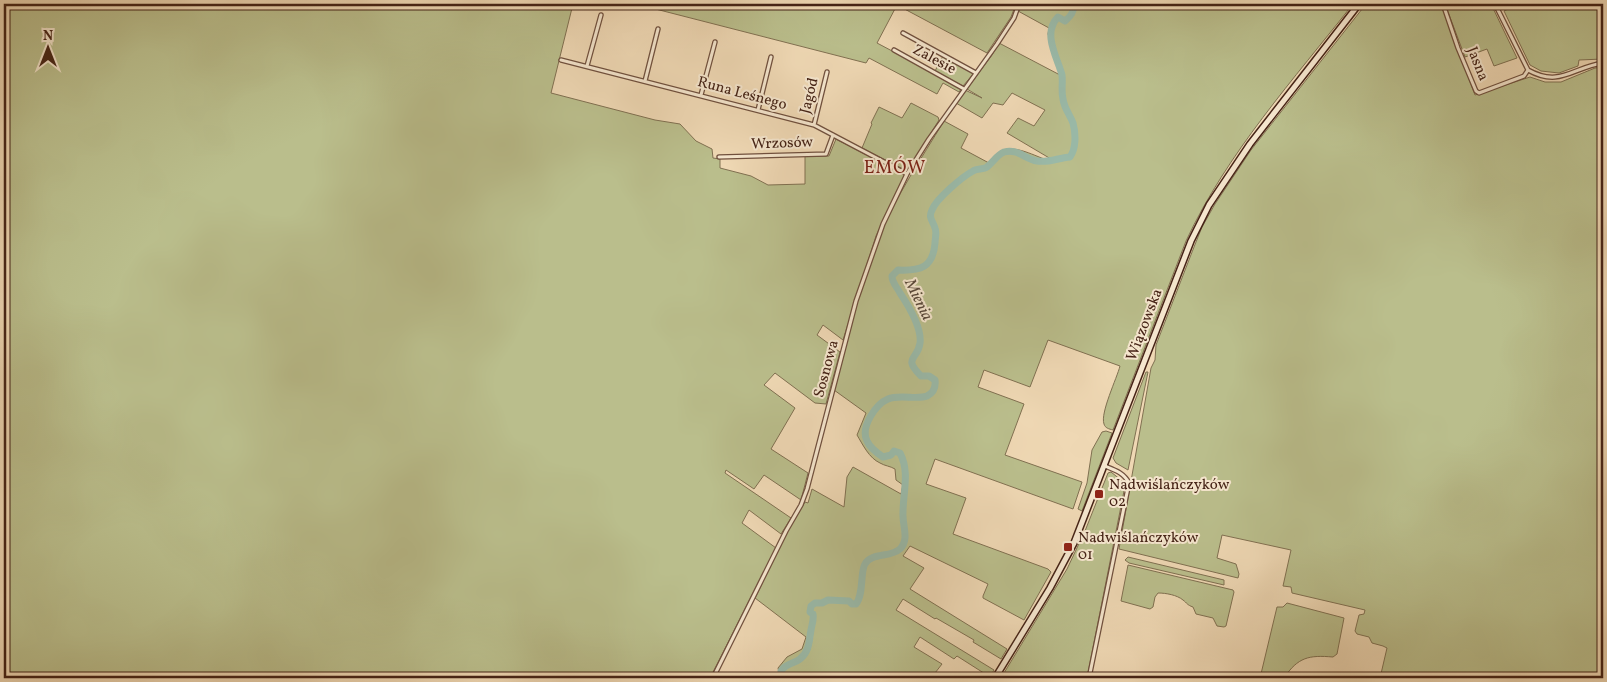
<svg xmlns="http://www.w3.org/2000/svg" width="1607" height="682" font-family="Vollkorn,serif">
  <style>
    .green { fill: #babe8c; stroke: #807051 }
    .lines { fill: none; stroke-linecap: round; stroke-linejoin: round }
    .river { stroke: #9abaa9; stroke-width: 7 }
    .minor-casing { stroke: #70503e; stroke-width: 5.5 }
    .secondary-casing { stroke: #452316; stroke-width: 8 }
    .minor { stroke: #f5e6ce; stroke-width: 3 }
    .secondary { stroke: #f5e6ce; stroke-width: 5 }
    .poi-dot { fill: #8f2418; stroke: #f5e6ce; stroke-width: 2 }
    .labels { text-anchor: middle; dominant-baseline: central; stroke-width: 4; stroke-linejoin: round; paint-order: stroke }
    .street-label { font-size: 15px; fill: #452316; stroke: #f5e6ce }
    .poi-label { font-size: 15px; fill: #452316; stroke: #f5e6ce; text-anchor: start }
    .water-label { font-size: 16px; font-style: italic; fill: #5a493b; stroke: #f5e6ce }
    .quarter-label { font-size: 18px; letter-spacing: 1px; fill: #7a1f14; stroke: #f5e6ce }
  </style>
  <rect width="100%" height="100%" fill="#efd8b4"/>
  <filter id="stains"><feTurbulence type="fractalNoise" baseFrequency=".004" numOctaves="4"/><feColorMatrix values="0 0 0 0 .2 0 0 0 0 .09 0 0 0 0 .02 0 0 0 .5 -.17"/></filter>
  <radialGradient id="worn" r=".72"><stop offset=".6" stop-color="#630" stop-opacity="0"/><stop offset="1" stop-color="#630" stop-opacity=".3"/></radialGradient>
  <path class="green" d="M 4,4 L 573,4 L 551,93 L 655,120 L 680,124 L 696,141 L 712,149 L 713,158 L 720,159 L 720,168 L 751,176 L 768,185 L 805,184 L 805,156 L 829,156 L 836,139 L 905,175 L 876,236 L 843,340 L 823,325 L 817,335 L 840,352 L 826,404 L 815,403 L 775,373 L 764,385 L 795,408 L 771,449 L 808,473 L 801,500 L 764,475 L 754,489 L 726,470 L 725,473 L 791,518 L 781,534 L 749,510 L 742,523 L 776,548 L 710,678 L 4,678 Z
    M 636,4 L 1016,4 L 1011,17 L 987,53 L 897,5 L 877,43 L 962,88 L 959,92 L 943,83 L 937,94 L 869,58 L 866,63 Z
    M 1020,4 L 1353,4 C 1294,79 1227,153 1186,241 L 1113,430 C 1109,429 1105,428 1104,424 C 1100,413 1117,378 1120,366 L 1048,340 L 1030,387 L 984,370 L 978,387 L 1024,404 L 1005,455 L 1082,482 L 1073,509 L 935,459 L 926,484 L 966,498 L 953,534 L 1048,569 L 1051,572 L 1024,620 L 983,598 L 983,596 L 988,584 L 910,546 L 903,556 L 924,568 L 910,589 L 1007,649 L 1001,659 L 973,642 L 974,640 L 936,618 L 935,619 L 903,599 L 896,610 L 994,670 L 990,677 L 957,656 L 954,659 L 920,637 L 914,647 L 942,664 L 935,673 L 943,678 L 783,678 L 780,677 L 778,668 L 787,657 L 802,649 L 806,637 L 755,598 L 787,532 L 805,502 L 808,503 L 812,489 L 844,507 L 847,477 L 853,467 L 901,494 L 903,485 L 896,480 L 895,469 C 890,466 885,466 880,463 C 869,458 863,445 857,435 L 866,413 L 834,390 C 847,339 860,286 879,237 C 896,196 921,159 944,121 L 968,134 L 961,148 L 989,163 C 992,161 994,157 997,154 C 1011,142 1032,155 1047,160 L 1051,159 L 1007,133 L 1018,118 L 1034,126 L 1045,110 L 1012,93 L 1003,105 L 993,103 L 982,118 L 956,103 L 965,90 L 982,98 L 967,89 L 992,55 L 999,43 L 1060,75 L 1048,34 L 1049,28 L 1018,11 Z
    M 1366,4 L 1441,4 L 1475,95 L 1530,77 L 1545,82 L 1561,82 L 1595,68 L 1603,67 L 1603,678 L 1380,678 L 1387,648 L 1383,646 L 1372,643 L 1369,637 L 1357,634 L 1355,631 L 1359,615 L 1364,614 L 1365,610 L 1292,593 L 1291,587 L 1283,586 L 1291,550 L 1222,535 L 1217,558 L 1236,564 L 1239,574 L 1238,578 L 1119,549 L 1151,368 L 1155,360 L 1156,345 L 1194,247 L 1202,227 L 1215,204 L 1251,150 Z
    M 1445,4 L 1491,4 L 1517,58 L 1494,66 L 1487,49 L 1465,57 Z
    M 1518,4 L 1603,4 L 1603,59 L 1579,60 L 1578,66 L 1559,73 L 1541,71 L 1530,65 L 1504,11 Z
    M 943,56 L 974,73 L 963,86 L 935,71 Z
    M 911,103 L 938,117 L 939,120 L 907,171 L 862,148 L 872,124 L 871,123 L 879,107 L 902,118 Z
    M 1146,372 L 1148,372 L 1128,470 L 1116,463 L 1113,458 Z
    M 1106,431 L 1112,433 L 1082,511 L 1078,509 L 1087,483 L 1092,450 L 1102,432 Z
    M 1111,472 L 1121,480 L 1124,491 L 1087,678 L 1001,678 L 1067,569 L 1085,531 L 1108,473 Z
    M 1128,557 L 1224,580 L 1224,585 L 1129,563 L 1125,560 Z
    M 1128,565 L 1233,590 L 1234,592 L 1226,626 L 1224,627 L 1217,626 L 1213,618 L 1196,614 L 1193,607 C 1187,605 1187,603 1183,600 C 1177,595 1166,593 1158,593 L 1155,597 L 1153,607 L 1150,609 L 1121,601 Z
    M 1287,603 L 1344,618 L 1337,654 L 1333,657 C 1309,655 1298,657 1284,678 L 1260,678 L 1277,607 L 1283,607 Z"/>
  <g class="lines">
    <path class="river" d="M 789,678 L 784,676 L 781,671 C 786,663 794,664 800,659 C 810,651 809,640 811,630 C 812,624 814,620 813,614 L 810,612 L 811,606 L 815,603 L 822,603 L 828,600 L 849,601 L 852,604 L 856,604 C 864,594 860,572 865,564 C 872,552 890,558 900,549 C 910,539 902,525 903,513 C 903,492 910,472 900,453 L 894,451 L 891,455 L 883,457 C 877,453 870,448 867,441 C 860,427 876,404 888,399 C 899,394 917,400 927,396 C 933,393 936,388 935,380 L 929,376 L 921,376 C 902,357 918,360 920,343 C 922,328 908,305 900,293 C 897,287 892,283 892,276 L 898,270 C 920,271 933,268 935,243 C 935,239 937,232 935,228 C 933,221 928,218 932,210 C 936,199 962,177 973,171 C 977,168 983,170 987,167 C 993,162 997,155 1004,152 C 1017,148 1025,159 1037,161 C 1048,163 1058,158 1070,157 C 1076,149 1076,134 1073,123 C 1070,115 1064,108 1063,99 C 1061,91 1063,83 1062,75 C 1057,57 1042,33 1058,17 L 1065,21 C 1071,16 1074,12 1074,4"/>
    <g class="minor-casing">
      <path id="minor" d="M 1443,4 L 1458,48 L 1476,91 L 1479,93 L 1524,76 L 1528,70
        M 1495,4 L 1528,70
        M 903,33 L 976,73
        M 894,50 L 964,89
        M 561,60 L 814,125 L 907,174
        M 587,66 L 601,15
        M 1528,70 C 1560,88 1573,67 1603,63
        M 645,81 L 658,29
        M 701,95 L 715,42
        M 758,110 L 771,57
        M 814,125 L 827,72
        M 719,157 L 826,154 L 833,135
        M 713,678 L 786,531 L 801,505 L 807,489 L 856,301 L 883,224 L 907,174 L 929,139 L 997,44 L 1014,18 L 1019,4
        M 1089,678 L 1129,483 C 1124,473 1115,470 1105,466"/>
    </g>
    <g class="secondary-casing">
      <path id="secondary" d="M 995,678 L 1050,588 L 1074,543 L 1191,241 L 1209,205 L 1250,144 L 1359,4"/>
    </g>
    <use href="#minor" class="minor"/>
    <use href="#secondary" class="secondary"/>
  </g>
  <g class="poi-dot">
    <rect x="1094" y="489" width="10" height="10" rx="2.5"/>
    <rect x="1063" y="542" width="10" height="10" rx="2.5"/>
  </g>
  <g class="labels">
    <g class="street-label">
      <text transform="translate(934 60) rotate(28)">Zalesie</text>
      <text transform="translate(1477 64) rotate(68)">Jasna</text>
      <text transform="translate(742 94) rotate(15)">Runa Leśnego</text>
      <text transform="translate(810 96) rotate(-76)">Jagód</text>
      <text transform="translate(782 144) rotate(-2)">Wrzosów</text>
      <text transform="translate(1145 325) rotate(-69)">Wiązowska</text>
      <text transform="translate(827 369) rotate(-75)">Sosnowa</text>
    </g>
    <g class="poi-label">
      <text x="1109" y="485">Nadwiślańczyków<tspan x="1109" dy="17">02</tspan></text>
      <text x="1078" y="538">Nadwiślańczyków<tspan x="1078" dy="17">01</tspan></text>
    </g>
    <g class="water-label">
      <text transform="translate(918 300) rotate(64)">Mienia</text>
    </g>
    <g class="quarter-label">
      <text x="895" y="168">EMÓW</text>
    </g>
  </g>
  <rect width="1607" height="682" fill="none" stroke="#efd8b4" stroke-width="20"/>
  <rect x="5" y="5" width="1597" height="672" fill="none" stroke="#452316" stroke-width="2.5"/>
  <rect x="10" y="10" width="1587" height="662" fill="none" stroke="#452316"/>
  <g transform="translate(48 48)" stroke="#f5e6ce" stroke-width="4" paint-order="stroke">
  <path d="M0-4L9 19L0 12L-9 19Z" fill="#452316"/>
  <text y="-8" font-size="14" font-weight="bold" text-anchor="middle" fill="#452316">N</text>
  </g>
  <rect width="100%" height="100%" filter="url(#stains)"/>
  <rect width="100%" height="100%" fill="url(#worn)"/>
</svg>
